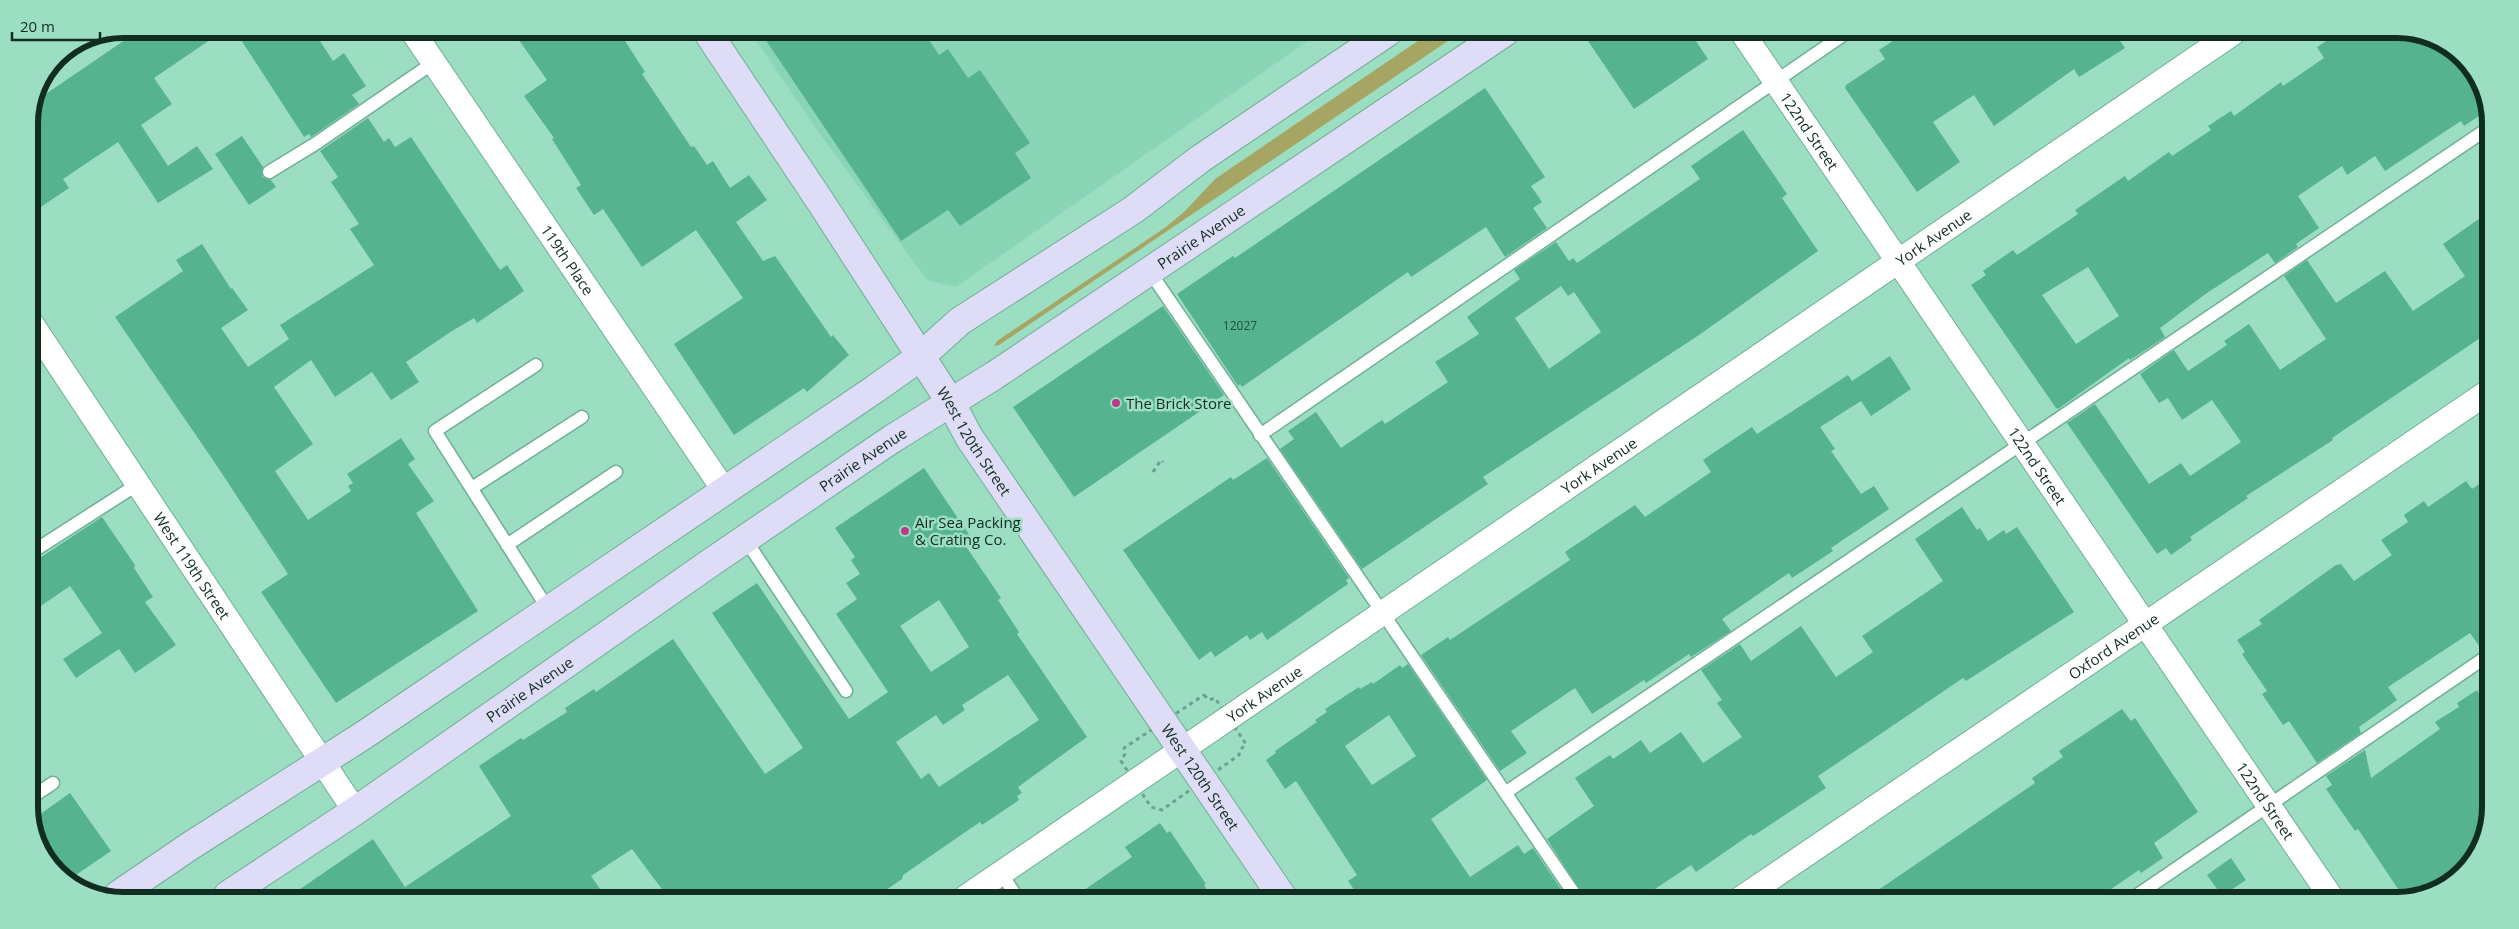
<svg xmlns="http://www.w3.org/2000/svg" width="2519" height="929" font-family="'Open Sans',sans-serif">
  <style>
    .built { fill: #8ad5b6 }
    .green { fill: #a7a563 }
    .building { fill: #55b390; fill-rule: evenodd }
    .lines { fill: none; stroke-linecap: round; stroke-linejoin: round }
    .lane-casing { stroke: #6faf95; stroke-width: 15 }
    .street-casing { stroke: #6faf95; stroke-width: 26 }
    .secondary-casing { stroke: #6faf95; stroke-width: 30 }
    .path { stroke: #6da18b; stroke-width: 3; stroke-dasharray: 4 4; stroke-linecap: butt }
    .lane { stroke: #fff; stroke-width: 12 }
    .street { stroke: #fff; stroke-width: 24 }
    .secondary { stroke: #dedcf6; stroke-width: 28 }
    .poi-dot { fill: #b83a88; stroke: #9cdec2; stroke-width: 2 }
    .labels { text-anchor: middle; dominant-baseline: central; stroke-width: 5; stroke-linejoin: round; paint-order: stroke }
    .number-label { font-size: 12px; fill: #224e3d }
    .street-label { font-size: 15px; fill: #112c21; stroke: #9cdec2 }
    .poi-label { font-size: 15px; fill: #112c21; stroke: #9cdec2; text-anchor: start }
    .rim { fill: none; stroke: #112c21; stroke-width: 6 }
  </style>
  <rect width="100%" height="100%" fill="#9cdec2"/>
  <path class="built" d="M 749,30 L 1322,31 L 956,287 L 927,280 L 817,130 Z"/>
  <path class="green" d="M 1431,32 L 1461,32 L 999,345 L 994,346 L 997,341 L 1166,227 L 1185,211 L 1215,179 Z"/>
  <path class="building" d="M 141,29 L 226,29 L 154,78 L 172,104 L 141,125 L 168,166 L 197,146 L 213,169 L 158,203 L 118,142 L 63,179 L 69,188 L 29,215 L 29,117 L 37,100 Z
    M 234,29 L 312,29 L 333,61 L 344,53 L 366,86 L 352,95 L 359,104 L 311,137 L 309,134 L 304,137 Z
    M 512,30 L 618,30 L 645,72 L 642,74 L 691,147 L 694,146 L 707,165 L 713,161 L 730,188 L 749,175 L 767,200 L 736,222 L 763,261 L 775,256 L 831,337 L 833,335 L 849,355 L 807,392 L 804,388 L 734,435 L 674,344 L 743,298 L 696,230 L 642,267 L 603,209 L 594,215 L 576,188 L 581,185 L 552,139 L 554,138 L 524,96 L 547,80 Z
    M 759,30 L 923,31 L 939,55 L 948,49 L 968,78 L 980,70 L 1030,143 L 1015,153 L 1031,178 L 960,226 L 948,210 L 901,241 Z
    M 1582,32 L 1690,32 L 1708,59 L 1634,109 Z
    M 1905,33 L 2115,33 L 2125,48 L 2079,77 L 2074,69 L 1994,126 L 1974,95 L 1933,122 L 1960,162 L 1917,192 L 1845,88 L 1846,85 L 1885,59 L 1879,50 Z
    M 2337,34 L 2427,34 L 2471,66 L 2488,110 L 2464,126 L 2461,121 L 2385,171 L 2375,156 L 2347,175 L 2342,166 L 2298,196 L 2319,228 L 2296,244 L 2298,247 L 2275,263 L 2268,253 L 2204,295 L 2160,328 L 2165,337 L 2130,360 L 2129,358 L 2058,409 L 2056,408 L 1971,285 L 1986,275 L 1983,271 L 2013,250 L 2017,255 L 2078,214 L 2075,210 L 2125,176 L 2128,181 L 2169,152 L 2172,156 L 2211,130 L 2208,126 L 2231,111 L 2234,116 L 2281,82 L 2283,86 L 2324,58 L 2317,47 ZM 2088,267 L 2119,316 L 2076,344 L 2042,295 Z
    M 1485,88 L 1545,177 L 1531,186 L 1542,202 L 1533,208 L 1547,228 L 1505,257 L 1486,227 L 1411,277 L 1408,272 L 1242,387 L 1240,384 L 1238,386 L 1177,294 L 1233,256 L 1235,258 Z
    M 368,118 L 384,142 L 389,138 L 395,147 L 411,137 L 500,270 L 507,265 L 524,291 L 477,323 L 474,318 L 452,331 L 406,362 L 419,382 L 391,400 L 372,372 L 335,397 L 311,360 L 274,387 L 313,444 L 275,471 L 308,520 L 351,491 L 348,486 L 353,483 L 347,474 L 401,438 L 415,459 L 408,464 L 434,501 L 416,513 L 478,611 L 336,703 L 261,592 L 288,574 L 215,463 L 115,317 L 183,271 L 176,260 L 202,244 L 231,289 L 232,288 L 248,310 L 221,328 L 248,367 L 289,339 L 280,325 L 374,265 L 350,229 L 359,224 L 331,182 L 338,177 L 320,151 Z
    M 1743,130 L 1787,194 L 1782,198 L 1818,251 L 1699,335 L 1483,477 L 1488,484 L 1362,569 L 1280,449 L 1294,439 L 1288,431 L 1316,412 L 1341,448 L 1382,420 L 1385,424 L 1448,382 L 1435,362 L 1479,334 L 1467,317 L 1520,279 L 1514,270 L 1556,242 L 1569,261 L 1573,258 L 1577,263 L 1700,179 L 1691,166 ZM 1561,286 L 1568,296 L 1574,292 L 1601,332 L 1549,369 L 1515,318 Z
    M 242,136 L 263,167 L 262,177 L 271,180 L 276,187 L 249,205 L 215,154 Z
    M 2489,212 L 2489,332 L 2332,438 L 2333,440 L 2246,496 L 2248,498 L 2190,537 L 2192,540 L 2171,555 L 2166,548 L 2157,554 L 2067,423 L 2095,404 L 2149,484 L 2181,463 L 2190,476 L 2241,442 L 2212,400 L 2182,420 L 2168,398 L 2159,403 L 2140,374 L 2174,350 L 2188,371 L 2227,345 L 2224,341 L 2249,324 L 2280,370 L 2326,339 L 2284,276 L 2307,260 L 2336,303 L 2385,271 L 2413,311 L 2465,276 L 2443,244 Z
    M 1163,306 L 1224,395 L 1074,497 L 1013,407 Z
    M 1890,356 L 1911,389 L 1871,416 L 1861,401 L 1820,427 L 1835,449 L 1831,451 L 1861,494 L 1874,486 L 1889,509 L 1831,548 L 1833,551 L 1792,578 L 1789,573 L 1722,619 L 1731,631 L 1691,657 L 1689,654 L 1646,683 L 1644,680 L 1592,714 L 1575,688 L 1511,731 L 1527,753 L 1500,771 L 1421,655 L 1448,637 L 1450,640 L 1570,560 L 1565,552 L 1635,505 L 1645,517 L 1711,472 L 1703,460 L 1752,427 L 1757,434 L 1848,375 L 1852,381 Z
    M 1267,458 L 1349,578 L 1346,580 L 1348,584 L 1267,640 L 1262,632 L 1250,640 L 1247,635 L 1215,657 L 1211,651 L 1199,660 L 1123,550 L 1231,477 L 1233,480 Z
    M 924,468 L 970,536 L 972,540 L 965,545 L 1001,598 L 998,600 L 1019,632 L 1017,634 L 1087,737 L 1018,787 L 1022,793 L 1017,796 L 1019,800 L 982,825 L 980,822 L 903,875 L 902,879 L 876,897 L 667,896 L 632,849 L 591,876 L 605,896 L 290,896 L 373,839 L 405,887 L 511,816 L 479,766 L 521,738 L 523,740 L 567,712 L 565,708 L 594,689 L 596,692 L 673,639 L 765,774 L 803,748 L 712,613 L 757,583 L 849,719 L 888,692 L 836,614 L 857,599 L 846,583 L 860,574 L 851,560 L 855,557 L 835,528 ZM 939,600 L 969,647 L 931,672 L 900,626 ZM 1008,675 L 1039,720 L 939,787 L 929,773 L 921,779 L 896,742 L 936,715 L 943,725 L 965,710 L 962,705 Z
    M 2488,478 L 2486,649 L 2482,650 L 2470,633 L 2388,687 L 2397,700 L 2359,727 L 2361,733 L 2317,763 L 2289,721 L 2283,725 L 2262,694 L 2267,691 L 2242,654 L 2245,652 L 2237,640 L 2262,624 L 2259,620 L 2336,565 L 2341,564 L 2354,581 L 2392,555 L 2381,540 L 2408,522 L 2404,515 L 2424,501 L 2428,507 L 2466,481 L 2472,489 Z
    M 1962,507 L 1977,530 L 1980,528 L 1988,541 L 2004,530 L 2006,534 L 2017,527 L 2074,612 L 1966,681 L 1963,678 L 1876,737 L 1818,776 L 1826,788 L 1753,836 L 1751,834 L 1696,872 L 1691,865 L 1640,899 L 1585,898 L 1547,839 L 1594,806 L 1575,778 L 1610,755 L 1613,759 L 1641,740 L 1650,753 L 1681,732 L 1703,763 L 1742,737 L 1717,703 L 1722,700 L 1701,670 L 1740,644 L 1751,661 L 1801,626 L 1836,677 L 1873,652 L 1862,636 L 1943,581 L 1915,539 Z
    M 102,517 L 135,565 L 134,568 L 153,597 L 145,602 L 176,645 L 135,673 L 119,649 L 76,678 L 63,659 L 102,633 L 70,586 L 29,614 L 29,565 Z
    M 1408,664 L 1487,780 L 1431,819 L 1470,877 L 1518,845 L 1524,854 L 1533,848 L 1567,898 L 1360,898 L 1348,881 L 1357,875 L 1296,781 L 1285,789 L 1266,760 L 1276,753 L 1275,751 L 1317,722 L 1315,720 L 1327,712 L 1325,709 L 1336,702 L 1359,687 L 1360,689 L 1372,682 L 1373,684 L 1400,665 L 1402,668 ZM 1389,715 L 1416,756 L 1372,785 L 1345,746 Z
    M 2477,690 L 2486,704 L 2485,837 L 2453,881 L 2404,898 L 2358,829 L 2355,831 L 2326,789 L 2332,785 L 2326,776 L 2365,750 L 2371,778 L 2440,729 L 2435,722 L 2459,707 L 2457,703 Z
    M 2122,709 L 2131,721 L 2135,718 L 2198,812 L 2154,843 L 2163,858 L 2141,873 L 2139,870 L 2095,900 L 1865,899 L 2035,783 L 2032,778 L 2063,757 L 2059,751 Z
    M 70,793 L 111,851 L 70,879 L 48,863 L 32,820 Z
    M 1160,823 L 1167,833 L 1170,831 L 1206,884 L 1204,885 L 1212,898 L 1074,897 L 1132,857 L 1125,847 Z
    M 2231,858 L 2246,880 L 2222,896 L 2207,875 Z"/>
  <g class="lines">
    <g class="lane-casing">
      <path id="lane" d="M 269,172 L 315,144 L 433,63
        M 1150,272 L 1577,898
        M 536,365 L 435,431 L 548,609
        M 1260,435 L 1846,33
        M 472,488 L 582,417
        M 745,539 L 846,691
        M 507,545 L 616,472
        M 29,554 L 138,484
        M 1505,793 L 2490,127
        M 29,799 L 53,783
        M 1001,873 L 1017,897
        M 2130,900 L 2486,657"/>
    </g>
    <g class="street-casing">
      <g id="street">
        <path id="s1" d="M 411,29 L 724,490"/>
        <path id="s2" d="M 1742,32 L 2333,900"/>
        <path id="s3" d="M 29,320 L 355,811"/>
        <path id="s4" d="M 966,897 L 2233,33"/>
        <path id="s5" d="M 1740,899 L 2488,392"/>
      </g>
    </g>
    <g class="secondary-casing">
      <g id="secondary">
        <path id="s6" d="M 706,30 L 820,201 L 951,403 L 969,437 L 1283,898"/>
        <path d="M 118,895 L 190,846 L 364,735 L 875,389 L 920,357 L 960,321 L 1133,210 L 1200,159 L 1388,32"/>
        <path id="s7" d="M 228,895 L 355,811 L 713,561 L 892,439 L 995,375 L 1505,32"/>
      </g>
    </g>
    <path class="path" d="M 1153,472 L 1161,460 L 1163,462
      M 1204,695 L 1209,700 L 1215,698 L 1246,744 L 1240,750 L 1239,755 L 1162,810 L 1151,807 L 1121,761 L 1125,754 L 1124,748 Z"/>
    <use href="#lane" class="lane"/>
    <use href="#street" class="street"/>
    <use href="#secondary" class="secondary"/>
  </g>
  <g class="poi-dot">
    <circle cx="1116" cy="403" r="5"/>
    <circle cx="905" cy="531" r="5"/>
  </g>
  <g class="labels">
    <g class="number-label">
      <text x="1240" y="325">12027</text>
    </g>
    <g class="street-label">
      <text stroke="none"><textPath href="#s2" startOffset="120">122nd Street</textPath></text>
      <text stroke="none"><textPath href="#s4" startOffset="1171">York Avenue</textPath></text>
      <text stroke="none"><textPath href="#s7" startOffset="1175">Prairie Avenue</textPath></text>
      <text stroke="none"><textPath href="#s1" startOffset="279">119th Place</textPath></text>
      <text stroke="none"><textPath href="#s6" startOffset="491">West 120th Street</textPath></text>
      <text stroke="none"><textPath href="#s7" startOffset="770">Prairie Avenue</textPath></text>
      <text stroke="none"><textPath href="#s4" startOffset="766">York Avenue</textPath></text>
      <text stroke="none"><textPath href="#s2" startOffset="525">122nd Street</textPath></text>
      <text stroke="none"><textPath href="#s3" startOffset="295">West 119th Street</textPath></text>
      <text stroke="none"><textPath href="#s5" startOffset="451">Oxford Avenue</textPath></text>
      <text stroke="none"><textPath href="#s7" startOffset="365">Prairie Avenue</textPath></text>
      <text stroke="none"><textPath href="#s4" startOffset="361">York Avenue</textPath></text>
      <text stroke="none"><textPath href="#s6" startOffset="896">West 120th Street</textPath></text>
      <text stroke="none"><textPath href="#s2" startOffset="930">122nd Street</textPath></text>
    </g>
    <g class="poi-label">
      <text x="1126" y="403">The Brick Store</text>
      <text x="915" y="522">Air Sea Packing<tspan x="915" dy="17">&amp; Crating Co.</tspan></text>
    </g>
  </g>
  <path d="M0 0H2519V929H0ZM123 38H2397A85 85 0 0 1 2482 123V807A85 85 0 0 1 2397 892H123A85 85 0 0 1 38 807V123A85 85 0 0 1 123 38Z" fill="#9cdec2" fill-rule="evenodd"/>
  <path class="rim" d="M123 38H2397A85 85 0 0 1 2482 123V807A85 85 0 0 1 2397 892H123A85 85 0 0 1 38 807V123A85 85 0 0 1 123 38Z"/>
  <path d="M12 32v8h88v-8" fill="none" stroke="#112c21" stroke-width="2.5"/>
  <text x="20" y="32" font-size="15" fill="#112c21" stroke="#9cdec2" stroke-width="4" paint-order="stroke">20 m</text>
</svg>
